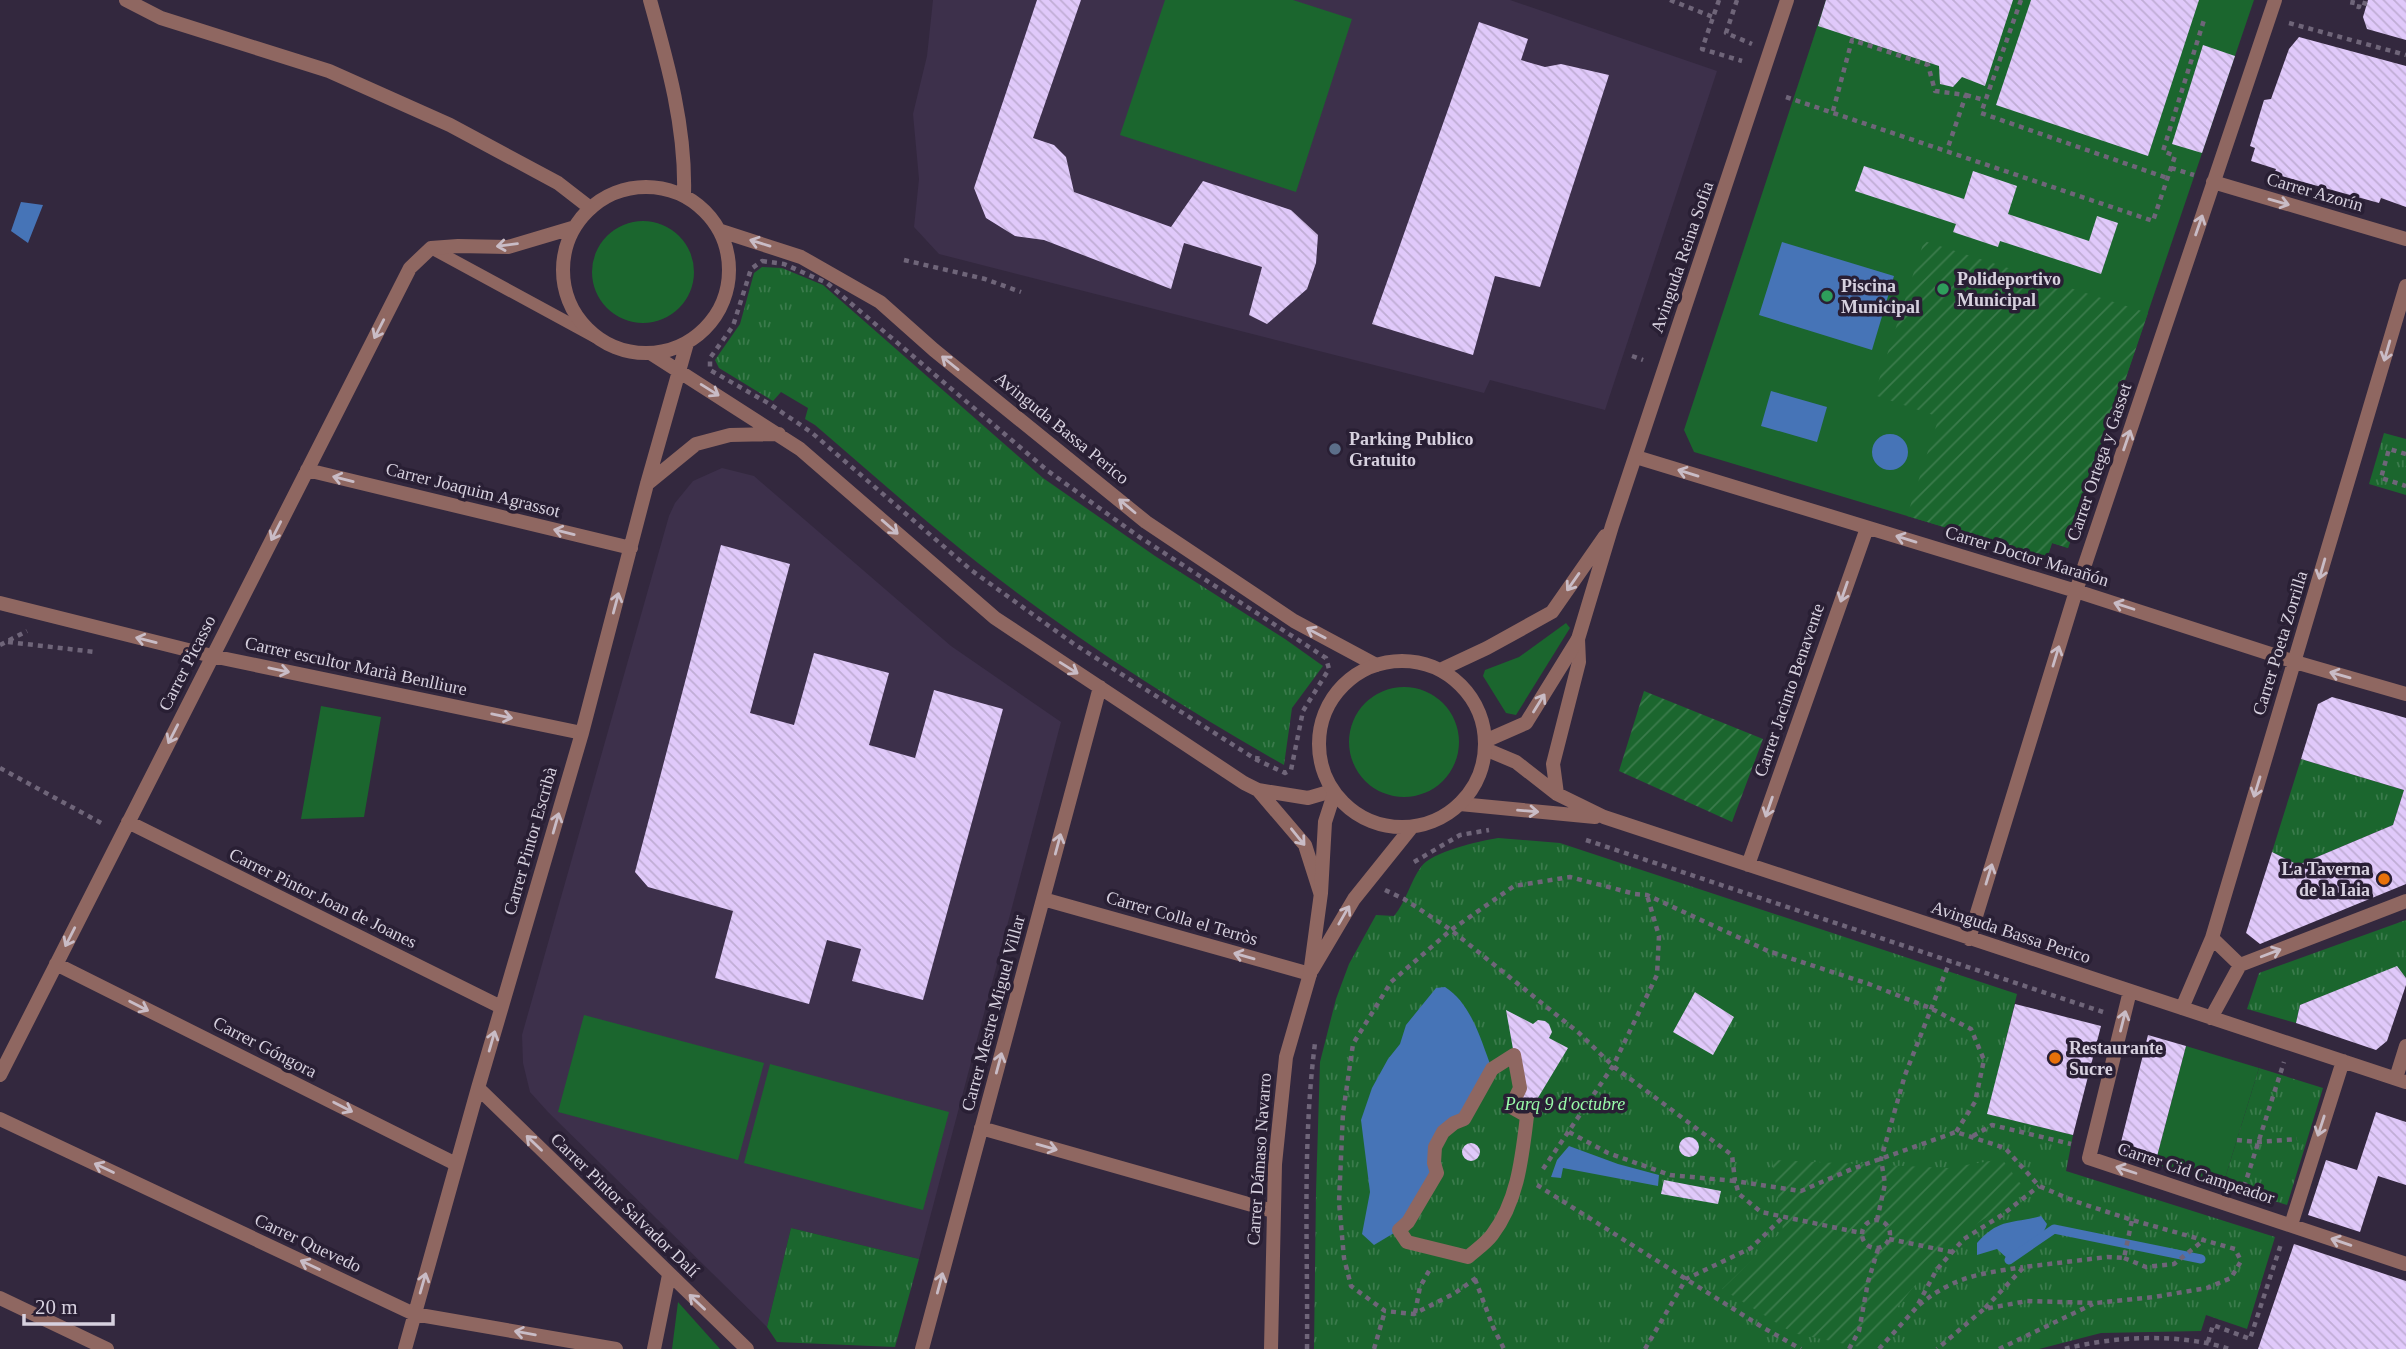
<svg xmlns="http://www.w3.org/2000/svg" width="2406" height="1349" font-family="Georgia,serif">
  <style>
    .built { fill: #3d304b }
    .grass { fill: #1b662e }
    .park { fill: url(#park-tufts) }
    .garden { fill: url(#garden-furrows) }
    .water { fill: #4674b7 }
    .lines { fill: none; stroke-linecap: round; stroke-linejoin: round }
    .stream { stroke: #4674b7; stroke-width: 9 }
    .building { fill: url(#building-back-hatch) }
    .path { stroke: #6f6579; stroke-width: 4.5; stroke-dasharray: 5 5; stroke-linecap: butt }
    .service { stroke: #8f6761; stroke-width: 12 }
    .pedestrian { stroke: #8f6761; stroke-width: 14 }
    .minor { stroke: #8f6761; stroke-width: 14 }
    .tertiary { stroke: #8f6761; stroke-width: 14 }
    .oneway { stroke: #c9bcc6 }
    .leisure-dot { fill: #2e9e5b; stroke: #291f34; stroke-width: 2.5 }
    .service-dot { fill: #5c6f8a; stroke: #291f34; stroke-width: 2.5 }
    .food-dot { fill: #e8710a; stroke: #291f34; stroke-width: 2.5 }
    .labels { text-anchor: middle; dominant-baseline: central; stroke-width: 7; stroke-linejoin: round; paint-order: stroke }
    .street-label { font-size: 18px; fill: #d7d1df; stroke: #291f34 }
    .poi-label { font-size: 18px; font-weight: bold; fill: #d7d1df; stroke: #291f34; text-anchor: start }
    .park-label { font-size: 18px; font-style: italic; fill: #99fca9; stroke: #291f34 }
  </style>
  <defs>
    <pattern id="park-tufts" width="24" height="20" patternUnits="userSpaceOnUse" patternTransform="scale(1.75)"><rect width="24" height="20" fill="#1b662e"/><path d="M3 7l-1-3M5 7V3M7 7l1-3M15 17l-1-3M17 17v-4M19 17l1-3" fill="none" stroke="#3b7b4c"/></pattern>
    <pattern id="garden-furrows" width="10" height="10" patternUnits="userSpaceOnUse" patternTransform="scale(1.75)"><rect width="10" height="10" fill="#1b662e"/><path d="M-1 1l2-2M0 10L10 0M9 11l2-2" fill="none" stroke="#3b7b4c"/></pattern>
    <pattern id="building-back-hatch" width="6" height="6" patternUnits="userSpaceOnUse" patternTransform="scale(1.75)"><rect width="6" height="6" fill="#e0c9fa"/><path d="M-1 5l2 2M0 0l6 6M5-1l2 2" fill="none" stroke="#c0add5"/></pattern>
  </defs>
  <rect width="100%" height="100%" fill="#33283e"/>
  <path class="built" d="M 933,0 L 1510,0 L 1717,71 L 1605,410 L 1490,380 L 1484,393 L 939,254 L 914,227 L 919,179 L 913,114 L 927,56 Z
    M 722,468 L 754,476 L 951,646 L 1061,722 L 919,1259 L 791,1228 L 767,1327 L 548,1112 L 530,1092 L 523,1063 L 522,1035 L 669,516 L 675,503 L 693,481 Z"/>
  <path class="grass" d="M 1165,0 L 1293,0 L 1352,19 L 1296,192 L 1120,135 Z
    M 1826,0 L 2254,0 L 2068,548 L 2052,543 L 2047,558 L 1694,452 L 1684,430 Z
    M592 272a51 51 0 1 1 102 0a51 51 0 1 1-102 0Z
    M 1566,623 L 1570,628 L 1516,715 L 1506,713 L 1483,676 L 1485,670 L 1519,657 Z
    M1349 742a55 55 0 1 1 110 0a55 55 0 1 1-110 0Z
    M 321,706 L 381,717 L 364,817 L 301,819 Z
    M 584,1015 L 764,1063 L 738,1160 L 558,1112 Z
    M 2186,1046 L 2259,1068 L 2223,1185 L 2155,1164 Z
    M 770,1064 L 949,1112 L 923,1210 L 744,1163 Z
    M 678,1302 L 720,1349 L 672,1349 Z"/>
  <path class="park" d="M 762,267 L 782,268 L 823,285 L 1043,478 L 1155,556 L 1285,639 L 1323,666 L 1292,708 L 1284,765 C 1178,705 1074,638 978,563 C 922,519 869,471 815,425 L 805,419 L 808,408 L 781,392 L 773,401 L 719,368 L 715,360 L 740,324 L 754,273 Z
    M 2384,433 L 2406,439 L 2406,495 L 2369,484 Z
    M 2301,759 L 2404,790 L 2393,825 L 2298,865 L 2272,852 Z
    M 1498,838 L 1560,843 L 2017,994 L 1988,1114 L 2073,1135 L 2066,1171 L 2275,1237 L 2247,1329 L 2206,1315 L 2201,1331 L 2101,1333 L 2039,1349 L 1314,1349 L 1316,1192 L 1320,1062 L 1336,999 L 1349,964 L 1376,915 L 1394,916 C 1406,902 1410,882 1421,867 C 1431,852 1479,841 1498,838 Z
    M 2406,920 L 2406,978 L 2397,967 L 2300,1005 L 2296,1023 L 2247,1009 L 2259,973 Z
    M 2259,1068 L 2323,1088 L 2287,1205 L 2223,1185 Z
    M 791,1228 L 919,1259 L 895,1347 L 777,1342 L 767,1327 Z"/>
  <path class="garden" d="M 1924,241 L 2148,313 L 2068,548 L 2052,543 L 2047,558 L 1907,516 L 1939,417 L 1874,395 Z
    M 1644,691 L 1763,739 L 1732,822 L 1619,771 Z
    M 2002,1159 L 2026,1191 L 1951,1241 L 1864,1348 L 1793,1333 L 1722,1289 L 1783,1230 L 1772,1160 L 1948,1168 Z"/>
  <path class="water" d="M 21,202 L 43,205 L 28,243 L 11,231 Z
    M 1782,242 L 1894,276 L 1872,350 L 1759,315 Z
    M 1771,391 L 1827,407 L 1817,442 L 1761,426 Z
    M1872 452a18 18 0 1 1 36 0a18 18 0 1 1-36 0Z
    M 1445,987 C 1472,1004 1481,1041 1492,1069 L 1464,1119 L 1443,1132 L 1437,1173 L 1399,1230 L 1374,1245 L 1362,1234 L 1370,1192 L 1361,1120 L 1372,1088 L 1388,1059 L 1400,1044 L 1406,1025 L 1436,988 Z
    M 1569,1146 L 1618,1164 L 1659,1175 L 1658,1186 L 1563,1168 L 1561,1178 L 1551,1177 L 1557,1160 Z
    M 2041,1216 L 2047,1224 C 2042,1241 2022,1251 2009,1260 L 1997,1249 L 1977,1255 L 1977,1243 C 1999,1218 2011,1224 2041,1216 Z"/>
  <g class="lines">
    <path class="stream" d="M 2009,1260 L 2054,1229 L 2201,1259"/>
  </g>
  <path class="building" d="M 1037,0 L 1081,0 L 1033,138 L 1054,145 L 1066,157 L 1074,192 L 1171,227 L 1203,181 L 1291,210 L 1318,235 L 1316,263 L 1307,289 L 1267,324 L 1249,315 L 1262,267 L 1184,243 L 1171,289 L 1044,240 L 1015,236 L 986,218 L 974,188 Z
    M 1826,0 L 2013,0 L 1985,86 L 1962,77 L 1953,87 L 1940,84 L 1939,66 L 1818,26 Z
    M 2031,0 L 2199,0 L 2148,156 L 1996,105 Z
    M 2368,0 L 2406,0 L 2406,40 L 2367,29 L 2363,17 Z
    M 1479,22 L 1528,39 L 1521,60 L 1545,67 L 1561,64 L 1609,75 L 1540,287 L 1495,276 L 1473,355 L 1372,324 Z
    M 2299,37 L 2406,66 L 2406,207 L 2381,198 L 2379,203 L 2274,174 L 2276,169 L 2251,161 L 2255,148 L 2250,146 L 2264,100 L 2271,99 L 2289,49 Z
    M 2203,45 L 2235,56 L 2202,153 L 2172,144 Z
    M 1864,166 L 1964,199 L 1973,171 L 2017,186 L 2008,214 L 2089,241 L 2097,216 L 2118,223 L 2101,274 L 2000,241 L 1998,247 L 1953,232 L 1956,224 L 1855,191 Z
    M 721,545 L 790,564 L 750,713 L 794,725 L 814,653 L 889,673 L 869,745 L 915,758 L 934,690 L 1003,709 L 923,1000 L 852,981 L 861,949 L 827,940 L 809,1004 L 715,978 L 733,911 L 648,887 L 635,872 Z
    M 2332,697 L 2406,718 L 2406,884 L 2260,944 L 2246,933 L 2272,852 L 2298,865 L 2393,825 L 2404,790 L 2301,759 L 2318,704 Z
    M 2397,966 L 2406,978 L 2406,985 L 2387,1041 L 2376,1050 L 2296,1023 L 2300,1005 Z
    M 1695,992 L 1734,1017 L 1713,1055 L 1673,1032 Z
    M 2015,1004 L 2101,1026 L 2073,1135 L 1987,1114 Z
    M 1506,1010 L 1533,1024 L 1538,1020 L 1545,1021 L 1549,1024 L 1552,1032 L 1549,1038 L 1568,1048 L 1527,1116 L 1511,1107 L 1520,1088 Z
    M 2148,1035 L 2186,1046 L 2155,1164 L 2118,1154 Z
    M 2376,1112 L 2406,1122 L 2406,1185 L 2378,1176 L 2360,1232 L 2308,1215 L 2326,1160 L 2357,1170 Z
    M1679 1147a10 10 0 1 1 20 0a10 10 0 1 1-20 0Z
    M1462 1152a9 9 0 1 1 18 0a9 9 0 1 1-18 0Z
    M 1664,1180 L 1721,1191 L 1718,1204 L 1661,1194 Z
    M 2294,1244 L 2406,1281 L 2406,1349 L 2258,1349 Z"/>
  <g class="lines">
    <path class="path" d="M 1670,0 L 1713,17
      M 1719,0 L 1702,49 L 1742,61
      M 1737,0 L 1726,33 L 1752,44
      M 2021,0 L 1981,113 L 2167,178
      M 2353,0 L 2352,5 L 2359,7 L 2360,2 L 2367,4
      M 2289,23 L 2406,55
      M 1966,95 L 1984,100
      M 1786,97 L 2153,221 L 2175,156 L 2163,151 L 2204,20
      M 1833,111 L 1852,40 L 1928,65 L 1935,91 L 1966,95 L 1947,150
      M 2171,168 L 2194,175
      M 904,260 L 985,279 L 1021,292
      M 762,261 L 784,264 L 827,283 L 1048,471 L 1138,536 L 1326,658 L 1329,669 L 1303,711 L 1291,770 L 1285,773 L 1257,760 L 1074,644 L 971,570 L 811,432 L 768,403 L 710,370 L 710,358 L 733,326 L 751,269 Z
      M 1632,356 L 1643,360
      M 2406,454 L 2389,449 L 2381,478 L 2406,486
      M 8,642 L 95,652
      M 0,645 L 27,631
      M 1257,761 L 1258,751
      M 0,768 L 103,824
      M 1586,840 L 2103,1012
      M 1414,862 L 1460,835 L 1489,830
      M 1385,890 L 1404,899 L 1451,930 L 1579,1033 L 1613,1066 L 1732,1155 L 1735,1181 L 1801,1191 L 1852,1169 L 1956,1132 L 2005,1148 L 2039,1186 L 2074,1201 L 2132,1220 L 2235,1249 L 2241,1261 L 2231,1278 L 2207,1288 L 2154,1297 L 2096,1303 L 2027,1301 L 1984,1309 L 1937,1349
      M 1569,1132 L 1608,1153 L 1670,1175 L 1735,1181 L 1739,1194 L 1761,1212 L 1861,1233
      M 1973,1136 L 1992,1125 L 2071,1144
      M 2237,1140 L 2258,1142 L 2297,1139
      M 1543,1169 L 1613,1066 L 1657,975 L 1659,936 L 1647,895
      M 1537,1185 L 1762,1327 L 1801,1349
      M 2244,1187 L 2284,1062
      M1862 1234a14 14 0 1 1 28 0a14 14 0 1 1-28 0Z
      M 1877,1220 L 1885,1184 L 1881,1159 L 1905,1075 L 1950,961
      M 1889,1239 L 1952,1252
      M 2124,1258 L 2146,1267 L 2174,1264 L 2205,1239
      M 1476,1278 L 1455,1293 L 1414,1314 L 1385,1311 L 1351,1286 L 1344,1258 L 1339,1202 L 1343,1113 L 1353,1044 L 1391,982 L 1451,930 L 1514,886 L 1570,877 L 1635,894 L 1647,895 L 1768,951 L 1869,984 L 1930,1008 L 1971,1029 L 1984,1060 L 1975,1102 L 1956,1132
      M 1475,1279 L 1493,1327 L 1504,1349
      M 1919,1305 C 1955,1276 1979,1274 2023,1267
      M 1985,1308 L 2024,1267 L 2107,1257 L 2124,1258 L 2132,1220
      M 1415,1313 L 1420,1287 L 1430,1269
      M 2208,1342 L 2213,1325 L 2250,1339 L 2281,1244
      M 1307,1349 C 1308,1247 1302,1145 1315,1043
      M 1374,1349 L 1385,1311
      M 1645,1349 L 1686,1279 L 1751,1248 L 1783,1217
      M 1849,1349 L 1859,1331 L 1868,1282 L 1878,1249
      M 1879,1349 L 1916,1308 L 1937,1269 L 1964,1239 L 2002,1215 L 2039,1186
      M 1999,1349 L 2093,1304
      M 2065,1349 C 2113,1336 2182,1333 2229,1349"/>
    <path class="service" d="M 431,248 L 595,337"/>
    <path class="pedestrian" d="M 1514,1055 L 1520,1088 L 1511,1107 L 1527,1116 C 1522,1157 1518,1201 1492,1235 C 1486,1243 1476,1250 1468,1257 L 1407,1242 L 1399,1230 L 1408,1222 L 1437,1173 L 1434,1163 L 1435,1147 L 1443,1132 L 1454,1123 L 1464,1119 L 1492,1069 Z"/>
    <path class="minor" d="M 126,0 L 161,18 L 329,71 L 450,125 L 558,183 L 589,207
      M 650,0 C 668,64 686,128 684,195
      M 2213,182 L 2406,239
      M563 270a83 83 0 1 1 166 0a83 83 0 1 1-166 0Z
      M 721,231 L 801,257 L 880,302 L 934,350 L 1146,522 L 1294,621 L 1376,665
      M 652,354 L 800,449 L 995,618 L 1244,783 L 1258,790 L 1308,798 L 1332,791
      M 1636,457 L 2076,591 L 2295,662 L 2406,694
      M 307,470 L 631,548
      M 647,484 L 696,444 L 730,435 L 779,434
      M 0,603 L 212,656 L 582,733
      M 1485,749 L 1516,762 L 1557,794 L 1604,817 L 2406,1082
      M 1258,790 L 1305,845 L 1320,892
      M 1557,794 L 1553,764 L 1579,662 L 1578,639
      M 1460,804 L 1595,817
      M 128,822 L 501,1007
      M 1748,865 L 1867,528
      M 1043,899 L 1310,974
      M 2212,938 L 2240,965
      M 1969,939 L 2076,591 L 2275,0
      M 56,964 L 456,1164
      M 2130,991 L 2089,1158 L 2406,1264
      M 2182,1008 L 2212,938 L 2406,286
      M 2211,1018 L 2240,965 L 2406,901
      M 0,1075 L 410,268 L 431,248 L 458,246 L 508,247 L 572,228
      M 2396,1078 L 2406,1046
      M 478,1088 L 747,1349
      M 0,1119 L 414,1314 L 616,1349
      M 981,1128 L 1273,1211
      M 2291,1225 L 2343,1061
      M 405,1349 L 478,1088 L 582,733 L 647,484 L 687,343
      M 654,1349 L 669,1275
      M 922,1349 L 1100,687"/>
    <path class="tertiary" d="M1319 744a83 83 0 1 1 166 0a83 83 0 1 1-166 0Z
      M 1440,670 L 1487,648 L 1552,612 L 1605,536
      M 1485,741 L 1526,723 L 1578,639 L 1612,526 L 1787,0
      M 1312,970 L 1354,899 L 1411,828
      M 0,1298 L 107,1349
      M 1271,1349 L 1275,1164 L 1286,1057 L 1310,974 L 1321,893 L 1325,822 L 1334,794"/>
  </g>
  <defs><path id="oneway-shaft" d="M-6 0H5M1.5-3L5.5 0L1.5 3" fill="none" stroke-width="1.6" stroke-linecap="round" stroke-linejoin="round" transform="scale(1.75)"/></defs>
  <g class="oneway">
    <use href="#oneway-shaft" transform="translate(2279 202) rotate(16)"/>
    <use href="#oneway-shaft" transform="translate(2199 225) rotate(-71)"/>
    <use href="#oneway-shaft" transform="translate(760 243) rotate(-163)"/>
    <use href="#oneway-shaft" transform="translate(507 245) rotate(173)"/>
    <use href="#oneway-shaft" transform="translate(379 329) rotate(117)"/>
    <use href="#oneway-shaft" transform="translate(2387 351) rotate(106)"/>
    <use href="#oneway-shaft" transform="translate(950 363) rotate(-141)"/>
    <use href="#oneway-shaft" transform="translate(710 390) rotate(32)"/>
    <use href="#oneway-shaft" transform="translate(2127 440) rotate(-71)"/>
    <use href="#oneway-shaft" transform="translate(1688 473) rotate(-163)"/>
    <use href="#oneway-shaft" transform="translate(343 479) rotate(-166)"/>
    <use href="#oneway-shaft" transform="translate(1127 506) rotate(-140)"/>
    <use href="#oneway-shaft" transform="translate(890 527) rotate(41)"/>
    <use href="#oneway-shaft" transform="translate(276 531) rotate(117)"/>
    <use href="#oneway-shaft" transform="translate(564 532) rotate(-166)"/>
    <use href="#oneway-shaft" transform="translate(1906 539) rotate(-163)"/>
    <use href="#oneway-shaft" transform="translate(2322 569) rotate(106)"/>
    <use href="#oneway-shaft" transform="translate(1573 582) rotate(125)"/>
    <use href="#oneway-shaft" transform="translate(1844 592) rotate(109)"/>
    <use href="#oneway-shaft" transform="translate(616 603) rotate(-75)"/>
    <use href="#oneway-shaft" transform="translate(2124 606) rotate(-162)"/>
    <use href="#oneway-shaft" transform="translate(1316 633) rotate(-152)"/>
    <use href="#oneway-shaft" transform="translate(146 640) rotate(-166)"/>
    <use href="#oneway-shaft" transform="translate(2056 656) rotate(-73)"/>
    <use href="#oneway-shaft" transform="translate(1069 668) rotate(32)"/>
    <use href="#oneway-shaft" transform="translate(279 670) rotate(12)"/>
    <use href="#oneway-shaft" transform="translate(2340 675) rotate(-164)"/>
    <use href="#oneway-shaft" transform="translate(1539 703) rotate(-58)"/>
    <use href="#oneway-shaft" transform="translate(502 716) rotate(12)"/>
    <use href="#oneway-shaft" transform="translate(173 734) rotate(117)"/>
    <use href="#oneway-shaft" transform="translate(2257 787) rotate(107)"/>
    <use href="#oneway-shaft" transform="translate(1769 807) rotate(109)"/>
    <use href="#oneway-shaft" transform="translate(1528 811) rotate(5)"/>
    <use href="#oneway-shaft" transform="translate(556 823) rotate(-74)"/>
    <use href="#oneway-shaft" transform="translate(1298 837) rotate(51)"/>
    <use href="#oneway-shaft" transform="translate(1058 844) rotate(-75)"/>
    <use href="#oneway-shaft" transform="translate(1989 874) rotate(-73)"/>
    <use href="#oneway-shaft" transform="translate(1344 915) rotate(-60)"/>
    <use href="#oneway-shaft" transform="translate(70 937) rotate(117)"/>
    <use href="#oneway-shaft" transform="translate(2271 953) rotate(-21)"/>
    <use href="#oneway-shaft" transform="translate(1244 956) rotate(-164)"/>
    <use href="#oneway-shaft" transform="translate(139 1006) rotate(27)"/>
    <use href="#oneway-shaft" transform="translate(2123 1021) rotate(-76)"/>
    <use href="#oneway-shaft" transform="translate(492 1041) rotate(-74)"/>
    <use href="#oneway-shaft" transform="translate(999 1063) rotate(-75)"/>
    <use href="#oneway-shaft" transform="translate(343 1107) rotate(27)"/>
    <use href="#oneway-shaft" transform="translate(2321 1126) rotate(108)"/>
    <use href="#oneway-shaft" transform="translate(534 1143) rotate(-136)"/>
    <use href="#oneway-shaft" transform="translate(1047 1147) rotate(16)"/>
    <use href="#oneway-shaft" transform="translate(104 1168) rotate(-155)"/>
    <use href="#oneway-shaft" transform="translate(2126 1170) rotate(-162)"/>
    <use href="#oneway-shaft" transform="translate(2341 1242) rotate(-161)"/>
    <use href="#oneway-shaft" transform="translate(310 1265) rotate(-155)"/>
    <use href="#oneway-shaft" transform="translate(423 1283) rotate(-74)"/>
    <use href="#oneway-shaft" transform="translate(940 1283) rotate(-75)"/>
    <use href="#oneway-shaft" transform="translate(697 1302) rotate(-137)"/>
    <use href="#oneway-shaft" transform="translate(525 1333) rotate(-170)"/>
  </g>
  <g class="leisure-dot">
    <circle cx="1943" cy="289" r="7"/>
    <circle cx="1827" cy="296" r="7"/>
  </g>
  <circle class="service-dot" cx="1335" cy="449" r="7"/>
  <g class="food-dot">
    <circle cx="2384" cy="879" r="7"/>
    <circle cx="2055" cy="1058" r="7"/>
  </g>
  <g class="labels">
    <g class="street-label">
      <text transform="translate(2315 192) rotate(16)">Carrer Azorín</text>
      <text transform="translate(1682 257) rotate(-71)">Avinguda Reina Sofia</text>
      <text transform="translate(1062 428) rotate(39)">Avinguda Bassa Perico</text>
      <text transform="translate(2099 462) rotate(-71)">Carrer Ortega y Gasset</text>
      <text transform="translate(473 490) rotate(14)">Carrer Joaquim Agrassot</text>
      <text transform="translate(2027 556) rotate(17)">Carrer Doctor Marañón</text>
      <text transform="translate(2280 643) rotate(-73)">Carrer Poeta Zorrilla</text>
      <text transform="translate(187 663) rotate(-63)">Carrer Picasso</text>
      <text transform="translate(356 666) rotate(12)">Carrer escultor Marià Benlliure</text>
      <text transform="translate(1789 690) rotate(-71)">Carrer Jacinto Benavente</text>
      <text transform="translate(530 841) rotate(-74)">Carrer Pintor Escribà</text>
      <text transform="translate(323 898) rotate(26)">Carrer Pintor Joan de Joanes</text>
      <text transform="translate(1182 918) rotate(16)">Carrer Colla el Terròs</text>
      <text transform="translate(2011 932) rotate(18)">Avinguda Bassa Perico</text>
      <text transform="translate(993 1013) rotate(-75)">Carrer Mestre Miguel Villar</text>
      <text transform="translate(265 1047) rotate(27)">Carrer Góngora</text>
      <text transform="translate(1259 1159) rotate(-86)">Carrer Dámaso Navarro</text>
      <text transform="translate(2196 1173) rotate(18)">Carrer Cid Campeador</text>
      <text transform="translate(625 1205) rotate(44)">Carrer Pintor Salvador Dalí</text>
      <text transform="translate(308 1243) rotate(25)">Carrer Quevedo</text>
    </g>
    <g class="poi-label">
      <text x="1957" y="279">Polideportivo<tspan x="1957" dy="21">Municipal</tspan></text>
      <text x="1841" y="286">Piscina<tspan x="1841" dy="21">Municipal</tspan></text>
      <text x="1349" y="439">Parking Publico<tspan x="1349" dy="21">Gratuito</tspan></text>
      <text x="2370" y="869" text-anchor="end">La Taverna<tspan x="2370" dy="21">de la Iaia</tspan></text>
      <text x="2069" y="1048">Restaurante<tspan x="2069" dy="21">Sucre</tspan></text>
    </g>
    <g class="park-label">
      <text x="1565" y="1104">Parq 9 d'octubre</text>
    </g>
  </g>
  <path d="M24 1314v10h89v-10" fill="none" stroke="#d7d1df" stroke-width="3.5"/>
  <text x="35" y="1314" font-size="21" fill="#d7d1df" stroke="#291f34" stroke-width="5" paint-order="stroke">20 m</text>
</svg>
